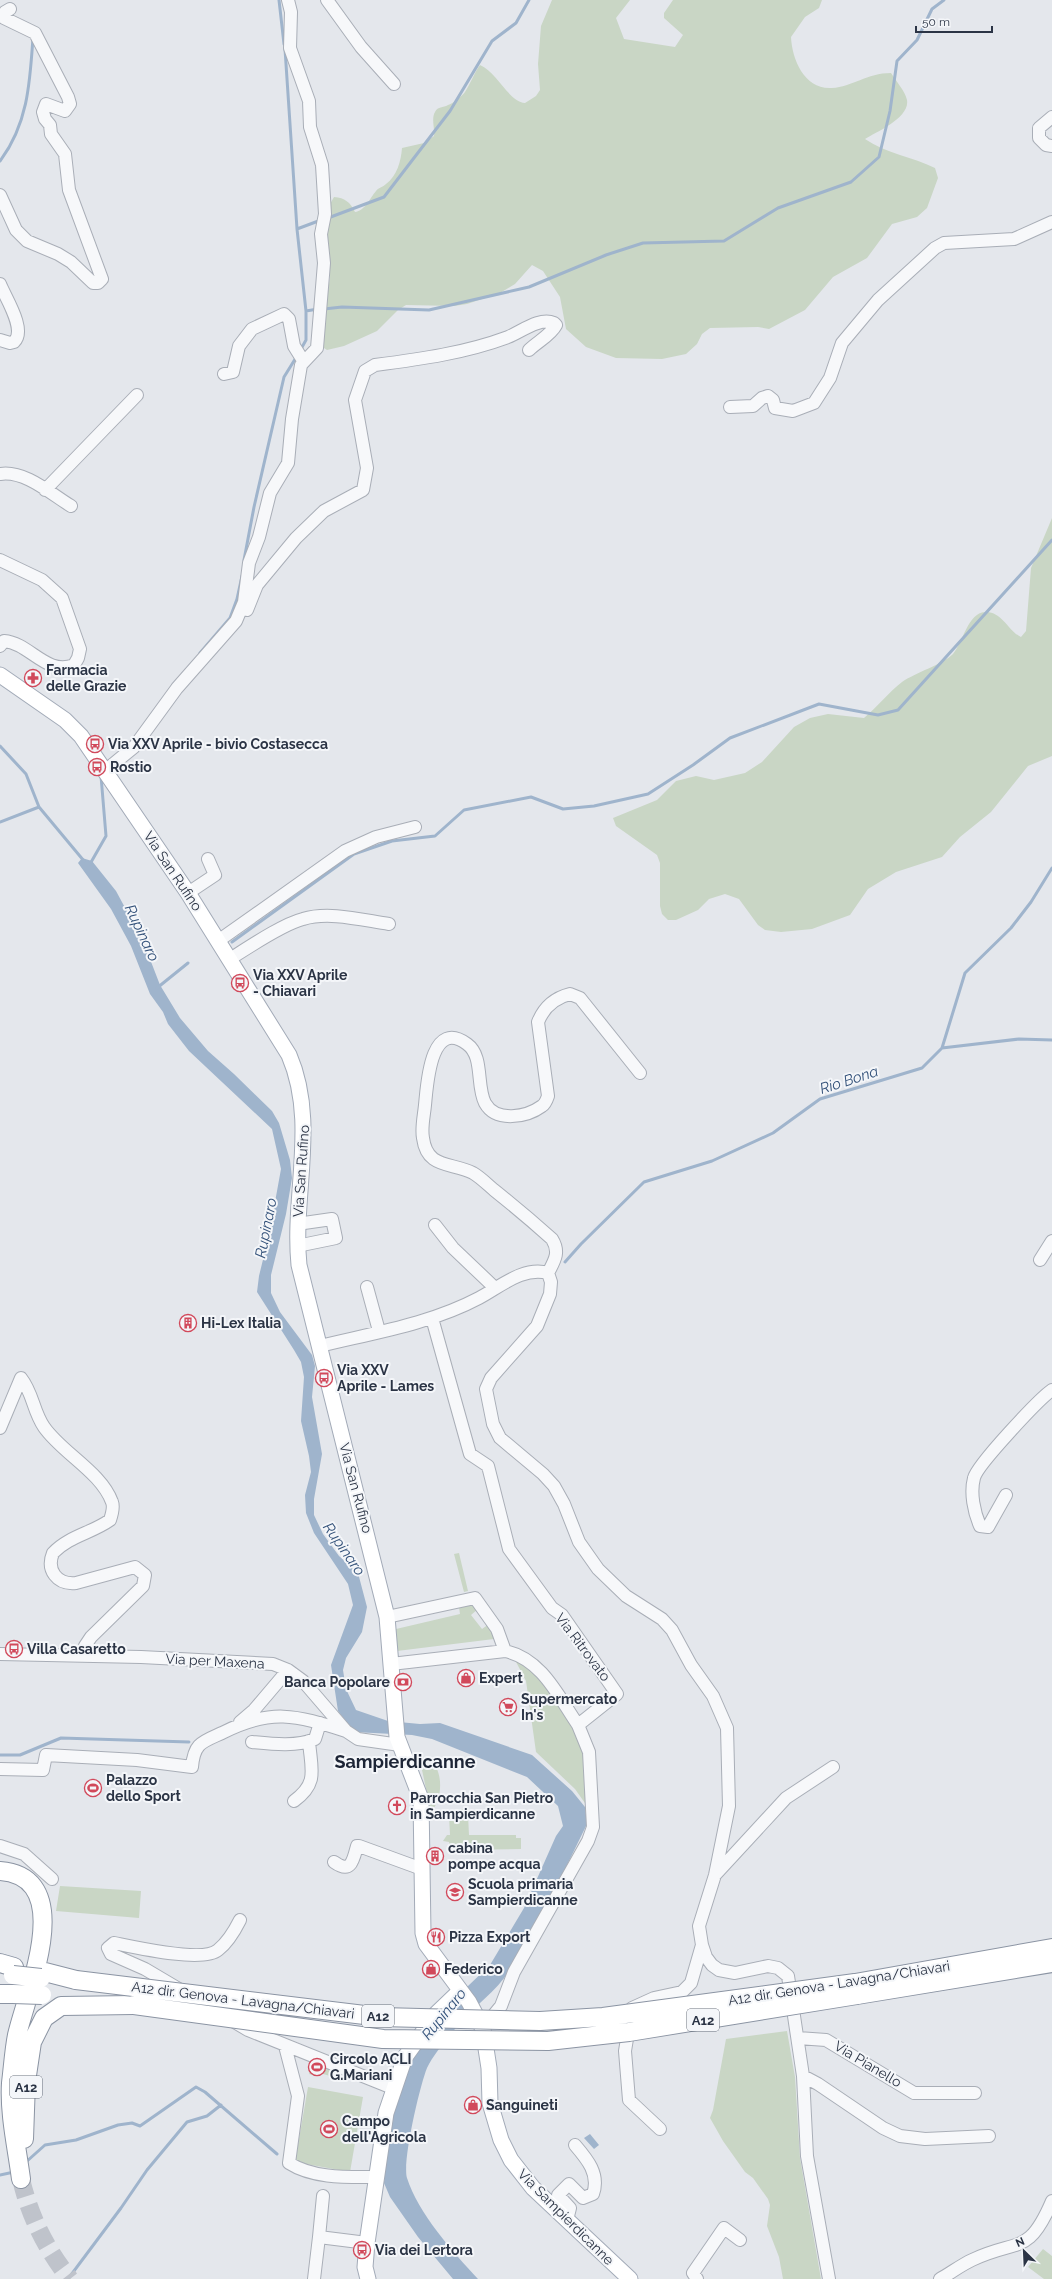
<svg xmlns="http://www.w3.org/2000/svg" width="1052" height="2279" font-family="Raleway,sans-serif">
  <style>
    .green { fill: #c9d6c5 }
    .water { fill: #9fb4cc }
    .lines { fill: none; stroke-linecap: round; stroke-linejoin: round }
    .stream { stroke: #9fb4cc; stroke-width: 3 }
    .highway-tunnel { stroke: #bfc3cb; stroke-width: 18; stroke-dasharray: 18 9; stroke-linecap: butt }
    .minor-casing { stroke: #a9aeb7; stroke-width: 14 }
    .major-casing { stroke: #a3abb8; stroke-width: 17 }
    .highway-casing { stroke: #8b94a3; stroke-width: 20 }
    .minor { stroke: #f7f8fa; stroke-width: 12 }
    .major { stroke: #fff; stroke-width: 15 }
    .highway { stroke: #fff; stroke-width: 18 }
    .highway-bridge-casing { stroke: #8b94a3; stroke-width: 20; stroke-linecap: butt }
    .highway-bridge { stroke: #fff; stroke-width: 18 }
    .labels { text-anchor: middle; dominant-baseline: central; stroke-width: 4; stroke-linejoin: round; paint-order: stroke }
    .shield { fill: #f4f6f9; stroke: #676e7b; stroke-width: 1 }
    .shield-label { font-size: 13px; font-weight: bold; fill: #2b3445 }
    .poi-label { font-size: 14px; font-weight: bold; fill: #2b3445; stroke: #f4f6f9; text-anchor: start }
    .street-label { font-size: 14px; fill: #2b3445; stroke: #f4f6f9 }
    .water-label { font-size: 15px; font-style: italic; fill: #34527a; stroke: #f4f6f9 }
    .district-label { font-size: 18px; font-weight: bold; fill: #1d2536; stroke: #f4f6f9 }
  </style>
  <rect width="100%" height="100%" fill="#e4e7ec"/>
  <path class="green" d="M 552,0 L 630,0 L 616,18 L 624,39 L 675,47 L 683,35 L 664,18 L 664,13 L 673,0 L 822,0 L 819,8 L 805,17 L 791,37 C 792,60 805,90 832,88 C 852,87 867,73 891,73 C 896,81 905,91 907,100 C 910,118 876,132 865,139 C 885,153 913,157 935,168 L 938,178 L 927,208 L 917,217 L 892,224 L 867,258 L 833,277 L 805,310 L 769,329 L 758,327 L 710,328 L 702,334 L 697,344 L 686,354 L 662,359 L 616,358 L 586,347 L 566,329 L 560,297 L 543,271 L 532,265 L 515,284 L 500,293 L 467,304 L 454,306 L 406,305 L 398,310 L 377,331 L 344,346 L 327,350 L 324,348 L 324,317 L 330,278 L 327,219 L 330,204 L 334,197 C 345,198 350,202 355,212 C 365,211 370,198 376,191 C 378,188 383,187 386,184 C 397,176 401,161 402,148 L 424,143 L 434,136 C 435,128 431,119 435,112 C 438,106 443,108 448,105 C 453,104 462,96 465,92 C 471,83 474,73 480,65 C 497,72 509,102 525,103 L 536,96 L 540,90 L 538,64 L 541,26 Z
    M 1052,518 L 1052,756 L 1028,766 L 991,812 L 960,837 L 942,857 L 896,872 L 868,889 L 850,915 L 812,929 L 781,932 L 765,930 L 758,925 L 739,899 L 725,894 L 709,899 L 698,910 L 676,920 L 668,920 L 662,914 L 660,906 L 660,863 L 657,855 L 616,826 L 613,818 L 657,800 L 676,781 L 696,776 L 714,780 L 745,773 L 762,762 L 794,727 L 810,718 L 828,714 L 864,718 C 877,707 889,692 902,682 C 915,673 943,664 953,654 C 963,642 968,613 985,612 C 1002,611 1008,631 1021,637 L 1026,631 L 1031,568 Z
    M 459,1553 L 468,1591 L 464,1592 L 454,1554 Z
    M 475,1604 L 478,1609 L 471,1615 L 482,1629 L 489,1624 L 494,1639 L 397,1651 L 396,1629 L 460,1614 L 459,1607 Z
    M 514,1658 L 536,1670 L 580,1737 L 585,1749 L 587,1806 L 575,1789 L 536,1752 L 526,1681 Z
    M 427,1765 L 430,1764 L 436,1767 C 443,1780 441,1801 431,1812 L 422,1770 Z
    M 460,1809 L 463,1809 L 463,1814 L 468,1815 L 469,1835 L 516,1835 L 516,1838 L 521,1838 L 521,1849 L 450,1850 L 449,1842 L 443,1841 L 447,1835 L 450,1835 L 449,1815 Z
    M 60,1886 L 141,1891 L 139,1918 L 56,1911 Z
    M 787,2031 L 795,2077 L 800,2158 L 821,2279 L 783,2279 L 779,2257 L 767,2226 L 770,2205 L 768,2199 L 753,2178 L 745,2172 L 723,2141 L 710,2118 L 713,2110 L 726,2039 Z
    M 313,2063 L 335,2072 L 333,2077 L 317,2072 L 315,2076 L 309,2074 Z
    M 308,2087 L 363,2097 L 350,2172 L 295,2162 Z
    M 1043,2249 L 1052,2256 L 1052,2279 L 1044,2279 L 1028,2267 Z"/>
  <path class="water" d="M 82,858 L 92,861 L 116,891 L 143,941 L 160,985 L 180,1018 L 208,1051 L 234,1074 L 272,1111 L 279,1123 L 290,1160 L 292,1178 L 286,1214 L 271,1275 L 271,1293 L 280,1312 L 312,1355 L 315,1366 L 312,1397 L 322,1454 L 314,1499 L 314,1515 L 323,1534 L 339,1556 L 358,1573 L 367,1607 L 362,1632 L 346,1658 L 343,1670 L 346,1689 L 356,1710 L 388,1721 L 420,1724 L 440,1723 L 532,1755 L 572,1791 L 585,1807 L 587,1824 C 563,1873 539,1925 509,1971 C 496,1992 475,2005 459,2024 C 450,2035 433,2055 427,2068 C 420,2085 402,2162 407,2178 C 418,2213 453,2252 478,2279 L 453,2279 L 418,2237 L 390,2197 L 384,2183 L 389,2131 L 396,2102 L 404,2075 L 415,2056 L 468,1986 L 490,1965 L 524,1908 L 556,1836 L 563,1826 L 558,1806 L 527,1777 L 432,1739 L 412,1735 L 354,1732 L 338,1711 L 331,1665 L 353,1605 L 348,1584 L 314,1533 L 306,1513 L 305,1495 L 311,1472 L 309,1456 L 301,1421 L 304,1377 L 301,1362 L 294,1350 L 257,1292 L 259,1276 L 269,1235 L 281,1169 L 272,1129 L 189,1051 L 168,1024 L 163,1012 L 150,994 L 131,946 L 111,909 L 78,863 Z
    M 590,2134 L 599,2145 L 594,2149 L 584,2138 Z"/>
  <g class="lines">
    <path class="stream" d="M 279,0 L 284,44
      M 285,49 L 297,229 L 306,311 L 306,340 L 301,349
      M 0,161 C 28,124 30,82 33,37
      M 328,218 L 384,197 L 450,111 L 492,41 L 516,23 L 529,0
      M 297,229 L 321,220
      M 324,309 L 342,307 L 429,310 L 529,287 L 606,255 L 643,243 L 724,241 L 778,208 L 851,182 L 879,157 L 890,111 L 897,61 L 917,40 L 932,9 L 944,0
      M 306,311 L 318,309
      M 244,560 L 254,507 L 284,377 L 297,356
      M 200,653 L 230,618 L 237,599 L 242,576
      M 0,746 L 26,774 L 39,807 L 84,861
      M 0,822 L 39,807
      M 90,864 L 106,836 L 101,776
      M 232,942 L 354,854 L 392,841 L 435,836 L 464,810 L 531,797 L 563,809 L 594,806 L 648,794 L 693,765 L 730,738 L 819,704 L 878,715 L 898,710 L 1052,540
      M 157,988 L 188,963
      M 942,1048 L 1019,1039 L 1052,1040
      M 565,1262 L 581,1244 L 644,1182 L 712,1161 L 773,1133 L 820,1099 L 922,1068 L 942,1048 L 965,973 L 1011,928 L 1031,902 L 1052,868
      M 0,1755 L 20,1755 L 61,1738 L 189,1742
      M 26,2162 L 45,2145 L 76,2140 L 118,2125 L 132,2123 L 140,2126 L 196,2087 L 205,2092 L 277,2154
      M 0,2175 L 14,2172
      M 68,2279 L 121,2208 L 147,2170 L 187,2122 L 207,2116 L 221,2105"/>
    <path class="highway-tunnel" d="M 21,2179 C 30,2217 46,2249 70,2279"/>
    <g class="minor-casing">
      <path id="minor" d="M 327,0 L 361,47 L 394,84
        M 1052,117 L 1039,128 L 1039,138 L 1046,145 L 1052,146
        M 0,195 L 16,230 L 27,241 L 58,254 L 71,262 L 93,283 L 98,283 L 102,279 L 69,190 L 65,154 L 51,134 L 50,125 L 45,119 L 43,112 L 46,104 L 65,111 L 70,104 L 68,97 L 35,33 L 4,18 L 5,12 L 10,9
        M 0,284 C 5,297 27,330 14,342 L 10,343 L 0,340
        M 224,374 L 233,372 L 239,346 L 252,329 L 284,314 L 289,319 L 294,346 L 304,362
        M 730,407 L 753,406 L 762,398 L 768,396 L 773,400 L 775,408 L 793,411 L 814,403 L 830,378 L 842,343 L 878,300 L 935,248 L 944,243 L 1014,239 L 1052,222
        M 0,474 C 25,470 51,494 71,506
        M 45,490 L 137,395
        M 0,560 L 42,580 L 62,598 L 80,649 L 78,658 L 74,665 C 46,676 30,643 4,641 L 0,646
        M 247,610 L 257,585 L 296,538 L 324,511 L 363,490 L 367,468 L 355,400 L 365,371 L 375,365 C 421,359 465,353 508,337 C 521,332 539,317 554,323 L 556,325 C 551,335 537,342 529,350
        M 106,770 L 134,747 L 177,688 L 236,621 L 244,602 L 249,563 L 259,537 L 270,493 L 288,463 L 292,419 L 301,365 L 317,348 L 324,263 L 321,234 L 325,214 L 322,165 L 310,127 L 309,101 L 290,48 L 291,12 L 288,0
        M 188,893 L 215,875 L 208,859
        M 218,941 L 345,851 L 376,837 L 415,827
        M 230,959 C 249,947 283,924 303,919 C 329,911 362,920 389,924
        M 297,1224 L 332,1219 L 336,1238 L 297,1246
        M 435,1225 L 453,1248 L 495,1288
        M 1040,1260 L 1052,1241
        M 548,1273 C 555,1260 560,1252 552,1239 C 533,1222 514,1206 494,1190 C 487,1184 480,1177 473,1173 C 451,1162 427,1169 423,1138 C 421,1128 424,1116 425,1105 C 427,1086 430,1017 467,1044 C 484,1056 476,1086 485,1103 C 496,1123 527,1117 542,1106 C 545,1104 547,1099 548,1096 L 538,1022 C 544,1007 554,998 570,994 L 580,998 L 640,1073
        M 367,1287 L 379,1331
        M 432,1318 L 470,1454 L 488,1466 L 509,1549 L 552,1608 L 562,1615 L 617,1694 L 578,1725 L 589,1752 L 593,1827 L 588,1841 L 514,1972 L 501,2006 L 487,2023
        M 320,1346 C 373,1333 430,1324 479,1298 C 500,1287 523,1266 548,1273 L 551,1282 L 550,1294 L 537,1326 L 491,1378 L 486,1389 L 493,1424 L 500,1438 L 543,1474 L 554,1486 L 564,1504 L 579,1542 L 598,1569 L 626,1596 L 662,1619 L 672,1630 L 691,1665 L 713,1696 L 727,1728 L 729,1806 L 715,1875 L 699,1926 L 702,1945 L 706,1957 L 712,1965 L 719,1970 L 735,1973 L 768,1966 L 778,1968 L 788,1976 L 803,2076 L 807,2156 L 829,2279
        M 0,1428 L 21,1378 C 33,1393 33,1411 44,1427 C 62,1453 101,1472 112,1502 C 114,1507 112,1514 110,1520 C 92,1533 69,1536 53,1553 C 46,1570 57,1585 76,1583 L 135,1567 L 145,1575 L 143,1586 L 91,1637 L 85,1646 L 86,1656
        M 1006,1495 L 988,1527 L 980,1526 C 974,1512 970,1493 974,1478 C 977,1465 1039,1399 1052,1390
        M 387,1617 L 475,1598 L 497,1629 L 505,1651 C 542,1659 558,1696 578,1725
        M 0,1654 L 141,1657 L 273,1664 L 288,1670 L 303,1681 L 346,1731 L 358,1739 L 400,1745
        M 391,1664 L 505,1651
        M 240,1722 L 254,1710 L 288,1670
        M 252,1742 C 272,1744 296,1747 315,1739 L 320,1723
        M 0,1769 L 43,1770 L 46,1755 L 137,1760 L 192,1767 C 194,1743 202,1742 222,1733 C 271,1708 295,1715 346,1731
        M 294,1801 C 319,1783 311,1769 309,1741
        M 0,1846 L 24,1854 L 52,1879
        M 334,1862 C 351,1874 353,1861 357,1846 L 359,1846 L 422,1869
        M 715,1875 L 786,1798 L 833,1767
        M 240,1920 C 235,1930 227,1943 218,1950 C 203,1963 134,1947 114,1943 L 108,1948 L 111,1954 L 145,1969 L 248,2030 L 395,2089
        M 798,2038 L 826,2040 L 914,2093 L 975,2093
        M 285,2046 L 298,2096 L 289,2163 C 314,2179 349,2177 377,2177
        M 803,2076 L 818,2084 L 883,2128 L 900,2136 L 925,2139 L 989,2136
        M 660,2129 L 629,2100 L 625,2051 L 632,2008 L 654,1998 L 682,1992 L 691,1983 L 702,1945
        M 323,2196 L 319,2237 L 367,2243
        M 567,2220 L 570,2208 L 558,2195 L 569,2184 L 583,2198 L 593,2194 C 600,2174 587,2159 575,2145
        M 314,2279 L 319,2237
        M 697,2279 L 693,2273 L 724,2228 L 740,2240
        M 940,2279 C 951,2273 961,2265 972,2260 C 1018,2238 1028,2257 1052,2201"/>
    </g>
    <g class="major-casing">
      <path id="major" d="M 0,675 L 65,720 L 81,736 L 188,893 L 289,1055 C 318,1122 292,1195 299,1265 L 387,1617 L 397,1737 L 421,1799 L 423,1933 L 426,1944 L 469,2002 L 483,2029 L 489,2068 L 490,2103 L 501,2140 L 511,2160 L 533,2188 L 630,2279
        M 368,2279 L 365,2267 L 367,2243 L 386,2113 L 405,2057 L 436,2014 L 460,1991"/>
    </g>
    <g class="highway-casing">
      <path id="highway" d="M 0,1871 C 78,1877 27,1991 17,2035 C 14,2050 13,2067 11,2083 C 9,2114 17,2148 21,2179
        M 0,1963 L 14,1967
        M 41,1971 L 76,1980
        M 855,1983 L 1052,1948
        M 0,1994 L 13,1994
        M 857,1995 L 1052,1963
        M 24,2139 L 26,2082 L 32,2042 L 44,2018 L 61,2006 L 134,2005"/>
    </g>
    <use href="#minor" class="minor"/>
    <use href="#major" class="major"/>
    <use href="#highway" class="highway"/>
    <g class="highway-bridge-casing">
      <path id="highway-bridge" d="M 13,1975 L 41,1978
        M 76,1980 L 381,2017 L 540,2021 L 603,2017 L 855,1983
        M 13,1994 L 42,1995
        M 134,2005 L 383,2039 L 548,2041 L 629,2032 L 857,1995"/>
    </g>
    <use href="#highway-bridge" class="highway-bridge"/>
  </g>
  <defs>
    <g id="pharmacy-ring" transform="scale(0.9)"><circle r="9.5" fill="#f4f6f9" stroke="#d1495b" stroke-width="1.5"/><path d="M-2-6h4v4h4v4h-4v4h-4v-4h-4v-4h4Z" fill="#d1495b"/></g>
    <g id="bus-ring" transform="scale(0.9)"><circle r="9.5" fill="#f4f6f9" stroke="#d1495b" stroke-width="1.5"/><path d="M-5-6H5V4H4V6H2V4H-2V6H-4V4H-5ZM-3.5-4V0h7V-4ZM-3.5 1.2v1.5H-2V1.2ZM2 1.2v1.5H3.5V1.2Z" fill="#d1495b"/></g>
    <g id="building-ring" transform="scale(0.9)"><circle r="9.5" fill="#f4f6f9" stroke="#d1495b" stroke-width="1.5"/><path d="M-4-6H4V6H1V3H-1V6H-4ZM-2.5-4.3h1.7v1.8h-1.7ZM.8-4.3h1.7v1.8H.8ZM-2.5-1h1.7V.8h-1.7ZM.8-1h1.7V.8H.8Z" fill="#d1495b"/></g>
    <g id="shop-ring" transform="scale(0.9)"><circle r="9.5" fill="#f4f6f9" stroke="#d1495b" stroke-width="1.5"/><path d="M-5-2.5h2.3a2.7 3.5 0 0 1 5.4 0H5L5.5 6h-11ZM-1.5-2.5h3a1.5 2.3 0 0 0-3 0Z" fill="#d1495b"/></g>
    <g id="bank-ring" transform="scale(0.9)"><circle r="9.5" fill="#f4f6f9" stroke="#d1495b" stroke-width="1.5"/><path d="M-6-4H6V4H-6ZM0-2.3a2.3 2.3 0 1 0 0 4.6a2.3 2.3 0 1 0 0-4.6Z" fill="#d1495b"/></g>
    <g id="supermarket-ring" transform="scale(0.9)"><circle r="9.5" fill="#f4f6f9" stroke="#d1495b" stroke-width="1.5"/><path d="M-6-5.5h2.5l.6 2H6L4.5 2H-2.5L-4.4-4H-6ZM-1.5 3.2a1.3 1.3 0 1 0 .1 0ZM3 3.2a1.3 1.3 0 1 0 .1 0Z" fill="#d1495b"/></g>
    <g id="stadium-ring" transform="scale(0.9)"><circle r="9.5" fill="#f4f6f9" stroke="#d1495b" stroke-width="1.5"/><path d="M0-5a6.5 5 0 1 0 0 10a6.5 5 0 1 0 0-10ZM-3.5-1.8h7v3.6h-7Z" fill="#d1495b"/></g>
    <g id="church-ring" transform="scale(0.9)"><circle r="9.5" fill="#f4f6f9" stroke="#d1495b" stroke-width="1.5"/><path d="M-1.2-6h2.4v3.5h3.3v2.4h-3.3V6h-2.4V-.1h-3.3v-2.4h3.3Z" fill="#d1495b"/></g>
    <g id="school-ring" transform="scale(0.9)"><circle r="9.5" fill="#f4f6f9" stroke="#d1495b" stroke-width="1.5"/><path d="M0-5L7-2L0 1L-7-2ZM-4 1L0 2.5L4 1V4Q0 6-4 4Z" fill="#d1495b"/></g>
    <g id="restaurant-ring" transform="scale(0.9)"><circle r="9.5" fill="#f4f6f9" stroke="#d1495b" stroke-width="1.5"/><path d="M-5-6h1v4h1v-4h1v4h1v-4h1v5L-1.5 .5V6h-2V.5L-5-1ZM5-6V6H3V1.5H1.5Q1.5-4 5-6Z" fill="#d1495b"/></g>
  </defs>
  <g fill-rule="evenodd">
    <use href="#pharmacy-ring" x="33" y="678"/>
    <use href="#bus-ring" x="95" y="744"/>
    <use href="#bus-ring" x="97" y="767"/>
    <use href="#bus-ring" x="240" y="983"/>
    <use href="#building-ring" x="188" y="1323"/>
    <use href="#bus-ring" x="324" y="1378"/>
    <use href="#bus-ring" x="14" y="1649"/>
    <use href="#shop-ring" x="466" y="1678"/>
    <use href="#bank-ring" x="403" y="1682"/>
    <use href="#supermarket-ring" x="508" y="1707"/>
    <use href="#stadium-ring" x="93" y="1788"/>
    <use href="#church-ring" x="397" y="1806"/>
    <use href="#building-ring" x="435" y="1856"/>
    <use href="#school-ring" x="455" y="1892"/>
    <use href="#restaurant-ring" x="436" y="1937"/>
    <use href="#shop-ring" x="431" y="1969"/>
    <use href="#stadium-ring" x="317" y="2067"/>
    <use href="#shop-ring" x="473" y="2105"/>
    <use href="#stadium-ring" x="329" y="2129"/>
    <use href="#bus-ring" x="362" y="2250"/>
  </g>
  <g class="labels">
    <g class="shield">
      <rect x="362" y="2005" width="32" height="22" rx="3"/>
      <rect x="687" y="2009" width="32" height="22" rx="3"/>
      <rect x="10" y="2076" width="32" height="22" rx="3"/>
    </g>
    <g class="shield-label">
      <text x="378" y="2016">A12</text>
      <text x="703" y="2020">A12</text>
      <text x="26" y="2087">A12</text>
    </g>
    <g class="poi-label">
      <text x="46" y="670">Farmacia<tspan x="46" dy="16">delle Grazie</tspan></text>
      <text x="108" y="744">Via XXV Aprile - bivio Costasecca</text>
      <text x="110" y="767">Rostio</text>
      <text x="253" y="975">Via XXV Aprile<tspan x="253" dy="16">- Chiavari</tspan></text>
      <text x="201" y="1323">Hi-Lex Italia</text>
      <text x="337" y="1370">Via XXV<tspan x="337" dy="16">Aprile - Lames</tspan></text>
      <text x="27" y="1649">Villa Casaretto</text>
      <text x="479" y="1678">Expert</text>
      <text x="390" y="1682" text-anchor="end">Banca Popolare</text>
      <text x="521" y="1699">Supermercato<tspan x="521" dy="16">In's</tspan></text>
      <text x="106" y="1780">Palazzo<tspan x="106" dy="16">dello Sport</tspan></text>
      <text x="410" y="1798">Parrocchia San Pietro<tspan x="410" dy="16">in Sampierdicanne</tspan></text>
      <text x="448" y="1848">cabina<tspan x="448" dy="16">pompe acqua</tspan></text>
      <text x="468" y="1884">Scuola primaria<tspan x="468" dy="16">Sampierdicanne</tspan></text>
      <text x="449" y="1937">Pizza Export</text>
      <text x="444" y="1969">Federico</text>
      <text x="330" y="2059">Circolo ACLI<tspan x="330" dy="16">G.Mariani</tspan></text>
      <text x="486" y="2105">Sanguineti</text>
      <text x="342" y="2121">Campo<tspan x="342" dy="16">dell'Agricola</tspan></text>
      <text x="375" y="2250">Via dei Lertora</text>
    </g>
    <g class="street-label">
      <text transform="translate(173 871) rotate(56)">Via San Rufino</text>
      <text transform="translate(301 1171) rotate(-86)">Via San Rufino</text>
      <text transform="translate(356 1488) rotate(75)">Via San Rufino</text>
      <text transform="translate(583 1647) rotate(53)">Via Ritrovato</text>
      <text transform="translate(215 1661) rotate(3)">Via per Maxena</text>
      <text transform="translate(839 1983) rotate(-9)">A12 dir. Genova - Lavagna/Chiavari</text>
      <text transform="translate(243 2000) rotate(7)">A12 dir. Genova - Lavagna/Chiavari</text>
      <text transform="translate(868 2064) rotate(31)">Via Pianello</text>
      <text transform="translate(566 2217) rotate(45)">Via Sampierdicanne</text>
    </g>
    <g class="water-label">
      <text transform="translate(142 933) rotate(65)">Rupinaro</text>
      <text transform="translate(849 1080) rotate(-18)">Rio Bona</text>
      <text transform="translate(266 1228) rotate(-79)">Rupinaro</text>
      <text transform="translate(344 1549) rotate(55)">Rupinaro</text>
      <text transform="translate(444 2014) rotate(-51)">Rupinaro</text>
    </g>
    <g class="district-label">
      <text x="405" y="1761">Sampierdicanne</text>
    </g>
  </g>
  <g transform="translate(1024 2251) rotate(336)" stroke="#f4f6f9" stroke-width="3" paint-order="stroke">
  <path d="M0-3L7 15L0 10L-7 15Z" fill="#2b3445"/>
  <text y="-6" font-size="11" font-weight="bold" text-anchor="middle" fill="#2b3445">N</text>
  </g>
  <path d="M916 26v6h76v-6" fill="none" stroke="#2b3445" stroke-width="2"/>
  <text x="922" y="26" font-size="12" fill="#2b3445" stroke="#f4f6f9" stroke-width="3" paint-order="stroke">50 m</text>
</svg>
